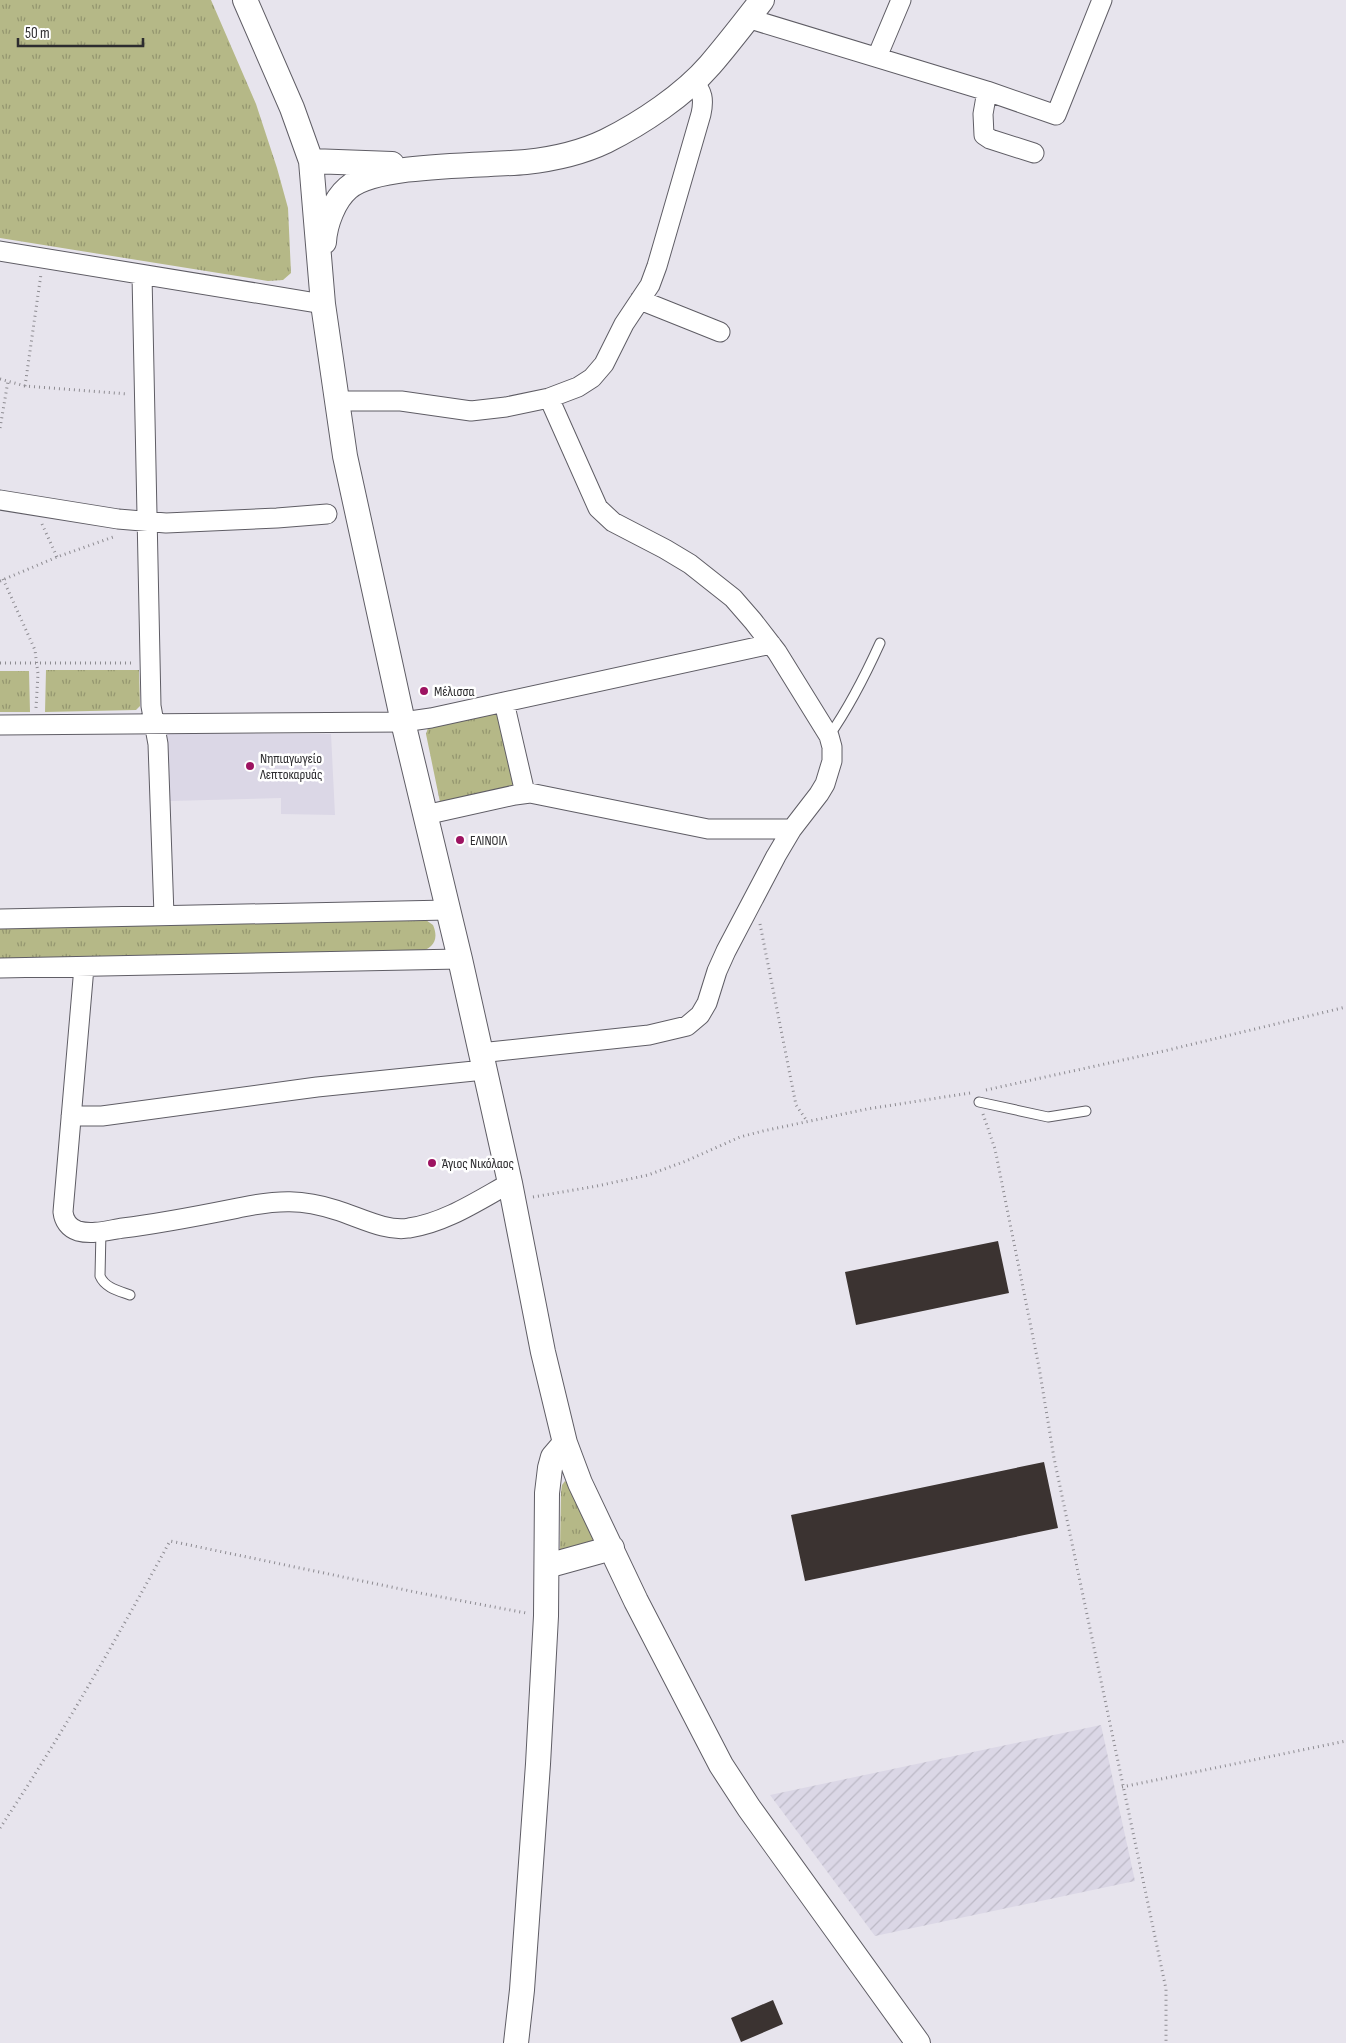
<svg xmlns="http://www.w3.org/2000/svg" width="1346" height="2043" font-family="'Sofia Sans Condensed',sans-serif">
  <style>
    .built { fill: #dbd7e6 }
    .industrial { fill: url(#industrial-furrows) }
    .grass { fill: url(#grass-tufts) }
    .building { fill: #3b3331 }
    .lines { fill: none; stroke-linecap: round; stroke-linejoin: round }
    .service-casing { stroke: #5f5d65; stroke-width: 11 }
    .minor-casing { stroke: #5f5d65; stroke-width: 21 }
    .tertiary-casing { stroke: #5f5d65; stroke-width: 26 }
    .path { stroke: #8d8b91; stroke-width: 3; stroke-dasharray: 1 4; stroke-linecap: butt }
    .service { stroke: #fff; stroke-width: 9 }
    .minor { stroke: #fff; stroke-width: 19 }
    .tertiary { stroke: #fff; stroke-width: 24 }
    .poi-dot { fill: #9d1361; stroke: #fff; stroke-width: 2 }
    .labels { text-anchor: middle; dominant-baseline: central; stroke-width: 5; stroke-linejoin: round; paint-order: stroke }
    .poi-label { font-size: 14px; fill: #2d2c2f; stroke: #fff; text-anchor: start }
  </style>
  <defs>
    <pattern id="industrial-furrows" width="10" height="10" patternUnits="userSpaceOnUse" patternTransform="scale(1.25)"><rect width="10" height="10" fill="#dbd7e6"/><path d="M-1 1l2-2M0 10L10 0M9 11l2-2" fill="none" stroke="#bcb9c6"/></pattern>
    <pattern id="grass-tufts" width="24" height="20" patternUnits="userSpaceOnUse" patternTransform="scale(1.25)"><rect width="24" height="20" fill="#b5b887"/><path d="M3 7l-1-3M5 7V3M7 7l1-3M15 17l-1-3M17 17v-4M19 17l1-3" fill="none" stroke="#94966f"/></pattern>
  </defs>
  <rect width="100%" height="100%" fill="#e7e4ed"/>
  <path class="built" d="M 167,734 L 331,734 L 335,815 L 281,814 L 281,798 L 170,801 Z"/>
  <path class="industrial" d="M 1101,1725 L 1135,1881 L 875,1936 L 770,1795 Z"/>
  <path class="grass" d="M 0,0 L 211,0 L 256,104 L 277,168 L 288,208 L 291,273 L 283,280 L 268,281 L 0,238 Z
    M 46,670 L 139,670 L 140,706 L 136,710 L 45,712 Z
    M 0,671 L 29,671 L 30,712 L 0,712 Z
    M 495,714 L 498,716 L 514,787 L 440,802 L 426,734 L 428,728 Z
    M 423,918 L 433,925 C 439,939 434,949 418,952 L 161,955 L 0,959 L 0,924 Z
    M 565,1481 L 571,1486 L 596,1541 L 560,1551 L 561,1492 L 562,1485 Z"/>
  <path class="building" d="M 998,1241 L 1009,1293 L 856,1325 L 845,1272 Z
    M 1044,1462 L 1058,1528 L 805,1581 L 791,1515 Z
    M 773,2000 L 783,2024 L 741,2042 L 731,2018 Z"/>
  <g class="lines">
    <g class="service-casing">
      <path id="service" d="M 829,736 C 850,706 865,676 880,643
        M 979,1102 L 1048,1117 L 1086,1111
        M 101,1231 L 100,1276 C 105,1288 119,1291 130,1295"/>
    </g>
    <g class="minor-casing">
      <path id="minor" d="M 747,18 L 987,91 L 1056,115 L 1102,0
        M 877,57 L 901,0
        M 987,91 L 983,114 L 984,135 L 990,139 L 1034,153
        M 0,251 L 323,304
        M 142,275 L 151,706 L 158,744 L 164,915
        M 640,300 L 720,332
        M 336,401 L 401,401 L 471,411 L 506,407 L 549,398 L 578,387 L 592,378 L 604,364 L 624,324 L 650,285 L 657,266 L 701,114 C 704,100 703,92 693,81
        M 0,500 L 118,519 L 166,523 L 277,518 L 327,514
        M 504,702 L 525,793
        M 0,725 L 403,722 L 431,718 L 771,644
        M 425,815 L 515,795 L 530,793 L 708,829 L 792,829
        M 0,919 L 448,910
        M 84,967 L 63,1212 C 64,1221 69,1228 78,1231 C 93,1235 109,1230 123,1228 C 164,1223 203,1215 243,1207 C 278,1200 302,1199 336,1210 C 359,1217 386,1232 409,1228 C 445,1223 479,1200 510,1183
        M 0,968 L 460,959
        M 480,1053 L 649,1035 L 687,1026 L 700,1015 L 707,1003 L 717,971 L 726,951 L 776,856 L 792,829 L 819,794 L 825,784 L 832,761 L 832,747 L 829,736 L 777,652 L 753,621 L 733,598 L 690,564 L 665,549 L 613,522 L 598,508 L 549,398
        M 71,1116 L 102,1116 L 317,1087 L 484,1070"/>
    </g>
    <g class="tertiary-casing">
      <path id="tertiary" d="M 245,0 L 292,108 L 311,161 L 323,304 L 345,456 L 403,722 L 460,959 L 510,1183 L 543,1352 L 565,1443 L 580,1483 L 636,1601 L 721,1765 L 749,1808 L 918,2043
        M 311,161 L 392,164
        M 324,242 C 325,224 334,200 348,188 C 376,163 486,166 526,162 C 554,159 581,153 606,141 C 642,123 684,95 710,65 C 728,44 745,22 762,0
        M 547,1566 L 612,1548
        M 516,2043 L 522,1990 L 538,1764 L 546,1616 L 547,1493 L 550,1468 L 553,1457 L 565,1443"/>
    </g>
    <path class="path" d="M 0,379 L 25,386 L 128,394
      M 25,386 L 41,274
      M 0,428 L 8,381
      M 42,524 L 57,557
      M 3,579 L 35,650 L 38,674 L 36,708
      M 0,581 L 57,557 L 116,536
      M 0,663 L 133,663
      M 760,924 L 796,1105 L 807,1121
      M 986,1090 L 1164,1051 L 1346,1007
      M 983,1114 L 995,1149 L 1039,1367 L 1054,1458 L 1166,1989 L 1166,2043
      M 533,1197 L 597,1186 L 648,1175 L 686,1161 L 740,1137 L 763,1131 L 867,1109 L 970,1093
      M 1122,1787 L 1346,1741
      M 0,1828 C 62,1735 117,1638 170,1541 L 420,1593 L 526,1613"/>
    <use href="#service" class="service"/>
    <use href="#minor" class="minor"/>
    <use href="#tertiary" class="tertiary"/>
  </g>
  <g class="poi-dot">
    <circle cx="424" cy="691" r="5"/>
    <circle cx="250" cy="766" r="5"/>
    <circle cx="460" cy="840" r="5"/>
    <circle cx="432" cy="1163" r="5"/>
  </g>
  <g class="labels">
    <g class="poi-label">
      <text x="434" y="691">Μέλισσα</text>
      <text x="260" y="758">Νηπιαγωγείο<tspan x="260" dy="16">Λεπτοκαρυάς</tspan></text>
      <text x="470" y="840">ΕΛΙΝΟΙΛ</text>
      <text x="442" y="1163">Άγιος Νικόλαος</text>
    </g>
  </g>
  <path d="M18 38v8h125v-8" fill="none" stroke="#2d2c2f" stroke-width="2.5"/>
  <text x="25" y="38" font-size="15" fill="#2d2c2f" stroke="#ffffff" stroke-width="4" paint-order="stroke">50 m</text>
</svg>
